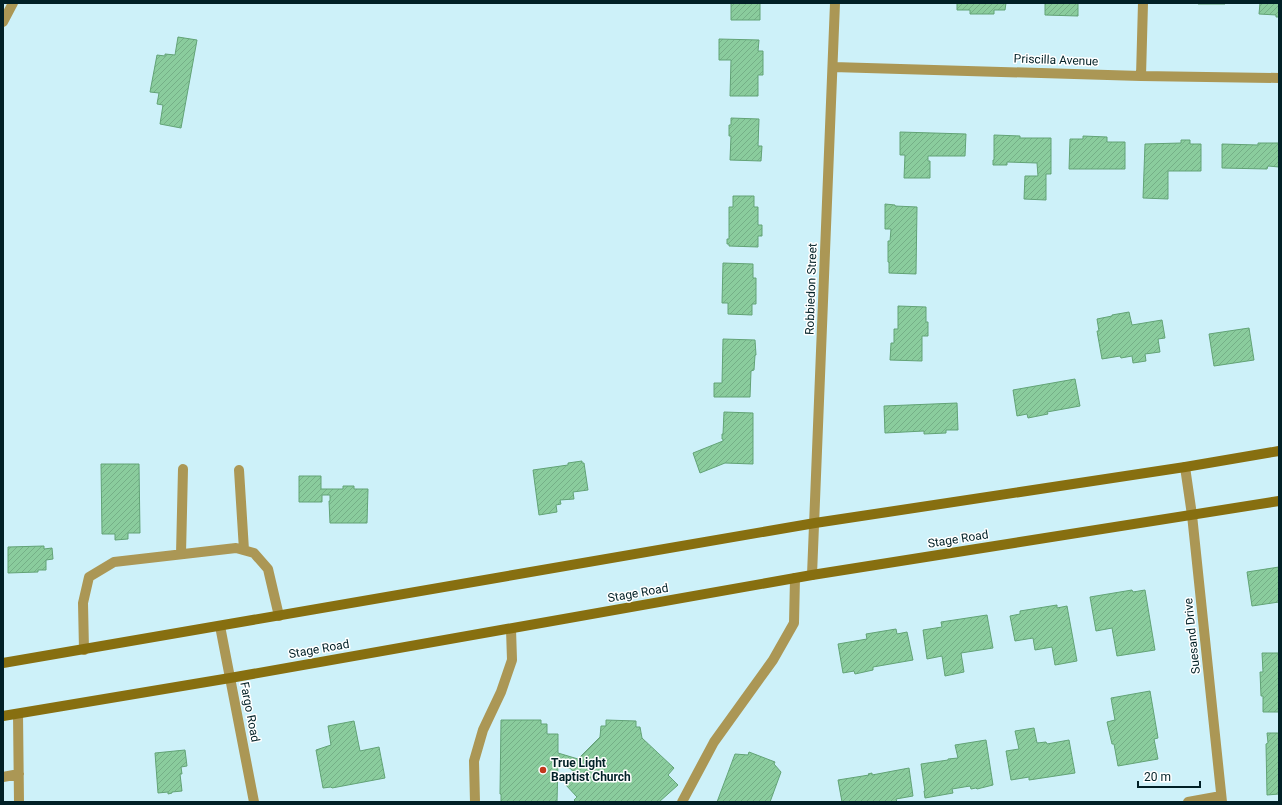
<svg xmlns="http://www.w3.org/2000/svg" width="1282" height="805" font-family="Roboto,sans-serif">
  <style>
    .building { fill: url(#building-hatch); stroke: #62a376 }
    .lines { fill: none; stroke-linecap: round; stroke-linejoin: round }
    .lane { stroke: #ab9755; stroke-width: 10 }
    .street { stroke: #ab9755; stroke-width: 10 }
    .secondary { stroke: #876f10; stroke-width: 10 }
    .poi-dot { fill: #c2381d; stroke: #fff; stroke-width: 1.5 }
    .labels { text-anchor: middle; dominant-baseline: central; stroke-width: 3; stroke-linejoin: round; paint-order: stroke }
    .street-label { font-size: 12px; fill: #012026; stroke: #fff }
    .poi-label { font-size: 12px; font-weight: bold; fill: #012026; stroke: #fff; text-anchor: start }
  </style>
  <defs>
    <pattern id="building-hatch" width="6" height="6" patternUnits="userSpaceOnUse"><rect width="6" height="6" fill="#8acc9d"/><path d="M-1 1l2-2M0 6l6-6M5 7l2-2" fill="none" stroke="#75af87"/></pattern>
  </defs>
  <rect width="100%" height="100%" fill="#cdf1f9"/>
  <path class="building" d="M 731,3 L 760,3 L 760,20 L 731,20 Z
    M 957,3 L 1006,3 L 1005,10 L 994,10 L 994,14 L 970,14 L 970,10 L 957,10 Z
    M 1045,3 L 1078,3 L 1078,16 L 1045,15 Z
    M 1198,3 L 1225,3 L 1225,4 L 1198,4 Z
    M 1260,3 L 1279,3 L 1279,17 L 1276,17 L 1276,15 L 1259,14 Z
    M 178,37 L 197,40 L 181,128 L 160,124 L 163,105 L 157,104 L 159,93 L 150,92 L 157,55 L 165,56 L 165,54 L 175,55 Z
    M 719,39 L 759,40 L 758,51 L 763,51 L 763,75 L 758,75 L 758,96 L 730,96 L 731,60 L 719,60 Z
    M 731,118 L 759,119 L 758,146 L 762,146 L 761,161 L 730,160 L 731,136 L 729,136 L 729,125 L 731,125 Z
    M 900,132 L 966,134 L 965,156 L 928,156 L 928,161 L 930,161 L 930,178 L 904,178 L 905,155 L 900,155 Z
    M 994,135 L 1020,136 L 1020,138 L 1051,138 L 1051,174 L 1046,174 L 1046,200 L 1024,199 L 1025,176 L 1038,176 L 1037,163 L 1007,162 L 1007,165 L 993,165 L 993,160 L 994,160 Z
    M 1083,136 L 1107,137 L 1107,142 L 1125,142 L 1125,169 L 1069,169 L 1070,139 L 1083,139 Z
    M 1181,140 L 1190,140 L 1190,144 L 1201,144 L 1201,171 L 1168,171 L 1168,199 L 1143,198 L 1145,144 L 1181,143 Z
    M 1258,143 L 1279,143 L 1279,167 L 1268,166 L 1267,169 L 1222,168 L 1222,144 L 1258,145 Z
    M 733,196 L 754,196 L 754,207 L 758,207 L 758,225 L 762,225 L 762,236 L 758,236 L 758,247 L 729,246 L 729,244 L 727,244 L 727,239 L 729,239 L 729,207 L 733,207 Z
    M 885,204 L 895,205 L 895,206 L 917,207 L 916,274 L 889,273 L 889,262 L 888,262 L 888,241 L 890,241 L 891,229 L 885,229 Z
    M 723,263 L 753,264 L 753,278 L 756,278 L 756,304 L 752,304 L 752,315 L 728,314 L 728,303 L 722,303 Z
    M 898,306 L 926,307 L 926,322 L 928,322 L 928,336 L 922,336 L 922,361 L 890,360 L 891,343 L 894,343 L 894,329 L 898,329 Z
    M 1129,312 L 1132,325 L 1162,320 L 1165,338 L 1158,339 L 1160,352 L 1145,354 L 1146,361 L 1133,363 L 1132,356 L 1121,358 L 1120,356 L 1102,359 L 1097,331 L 1099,331 L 1097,319 L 1112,316 L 1112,315 Z
    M 1249,328 L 1254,360 L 1214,366 L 1209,334 Z
    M 723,339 L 755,340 L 756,355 L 755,355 L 754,370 L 751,371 L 750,397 L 714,397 L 714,383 L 722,383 Z
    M 1075,379 L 1080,406 L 1047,412 L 1048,414 L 1028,418 L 1027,414 L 1017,416 L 1013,390 Z
    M 957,403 L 958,430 L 946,430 L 946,433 L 924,434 L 924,431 L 885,433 L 884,406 Z
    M 724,412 L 753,413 L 753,464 L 725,463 L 700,473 L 693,453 L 723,441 L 723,439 L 722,439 L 722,434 L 723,434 Z
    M 582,461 L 582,463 L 584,463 L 588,490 L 573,492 L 574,499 L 560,500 L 561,504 L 556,505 L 557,512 L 539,515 L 533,470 L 568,465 L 568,463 Z
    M 101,464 L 139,464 L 140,533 L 128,533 L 128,539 L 115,540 L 115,534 L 102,534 Z
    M 299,476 L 321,476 L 321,489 L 343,489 L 343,486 L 354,486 L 354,489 L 368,489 L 367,523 L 330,523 L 329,501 L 330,501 L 330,495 L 322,495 L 322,502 L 299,502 Z
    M 44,546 L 44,549 L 52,548 L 53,559 L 46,560 L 46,570 L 38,570 L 38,572 L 8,573 L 8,547 Z
    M 1279,567 L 1279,602 L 1252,606 L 1247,572 Z
    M 1132,590 L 1133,592 L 1145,590 L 1155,650 L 1117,656 L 1112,628 L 1096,631 L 1090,597 Z
    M 1057,605 L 1057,608 L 1067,606 L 1077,661 L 1055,665 L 1052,647 L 1035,650 L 1033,638 L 1015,641 L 1010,616 L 1020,614 L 1020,611 Z
    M 987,615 L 993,648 L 961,653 L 964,672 L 945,676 L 942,656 L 927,659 L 923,630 L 942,627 L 941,622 Z
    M 896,629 L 897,634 L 907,632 L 913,660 L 873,667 L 873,670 L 855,674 L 854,671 L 843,673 L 838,644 L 867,639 L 866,634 Z
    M 1262,653 L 1279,653 L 1279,712 L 1263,712 L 1263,696 L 1261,696 L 1260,672 L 1263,672 Z
    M 1150,691 L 1158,738 L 1154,739 L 1158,759 L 1118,766 L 1114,744 L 1112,744 L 1107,722 L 1115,720 L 1111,698 Z
    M 501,720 L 541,720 L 541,724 L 547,724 L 547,734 L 558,734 L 558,753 L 578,759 L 600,737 L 601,726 L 606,726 L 606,720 L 636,721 L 636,727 L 640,727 L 642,738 L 674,768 L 668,775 L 678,785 L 659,802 L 576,802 L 574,800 L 577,797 L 565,784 L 575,774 L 571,769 L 558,764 L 557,802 L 501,802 L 501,794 L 500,794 Z
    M 354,721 L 360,751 L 379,747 L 385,778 L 332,788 L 331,787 L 323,788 L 316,750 L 331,745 L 328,726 Z
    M 1034,728 L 1037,743 L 1046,742 L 1047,744 L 1069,740 L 1075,773 L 1029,780 L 1029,777 L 1011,780 L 1006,751 L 1019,749 L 1015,731 Z
    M 1267,733 L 1279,733 L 1279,794 L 1267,795 L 1266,744 L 1268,743 Z
    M 986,740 L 993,785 L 977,789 L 976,788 L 971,789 L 970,786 L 952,789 L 953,793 L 925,798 L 924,791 L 925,791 L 921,764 L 948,760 L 948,759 L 958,758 L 955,745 Z
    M 185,750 L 187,766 L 181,767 L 182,774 L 180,774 L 182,791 L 172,792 L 172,793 L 168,794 L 168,792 L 158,793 L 155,753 Z
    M 749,752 L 775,762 L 774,764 L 781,772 L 770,802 L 717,802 L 735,754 L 748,755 Z
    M 909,768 L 913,796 L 896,799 L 897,802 L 842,802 L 838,780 L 869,775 L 868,774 L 872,773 L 872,775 Z"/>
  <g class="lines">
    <path class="lane" d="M 239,470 L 244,550
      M 181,554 L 183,469
      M 84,650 L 83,603 L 89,577 L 114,562 L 236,548 L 254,553 L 268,569 L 279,616
      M 18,714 L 19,802
      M 3,777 L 19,774
      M 475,802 L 474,761 L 483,730 L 501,692 L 512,660 L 511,629
      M 682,802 L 714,742 L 773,660 L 794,623 L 795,578"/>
    <path class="street" d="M 3,22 L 13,3
      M 833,67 L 1141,76 L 1279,78
      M 1141,76 L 1143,3
      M 1185,467 L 1192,515 L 1222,802
      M 812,575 L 835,3
      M 220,626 L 254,802
      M 1188,802 L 1221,796"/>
    <path class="secondary" d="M 3,663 L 815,523 L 1185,467 L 1279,451
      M 3,716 L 230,678 L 812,575 L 1279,501"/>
  </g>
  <circle class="poi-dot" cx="543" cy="770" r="4"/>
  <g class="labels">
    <g class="street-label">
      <text transform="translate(1056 60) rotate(2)">Priscilla Avenue</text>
      <text transform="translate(811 289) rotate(-88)">Robbiedon Street</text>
      <text transform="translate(958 539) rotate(-9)">Stage Road</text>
      <text transform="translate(638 593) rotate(-10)">Stage Road</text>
      <text transform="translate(1192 636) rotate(-96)">Suesand Drive</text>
      <text transform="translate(319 649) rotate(-10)">Stage Road</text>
      <text transform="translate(250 712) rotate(79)">Fargo Road</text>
    </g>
    <g class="poi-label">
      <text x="551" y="763">True Light<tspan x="551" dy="14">Baptist Church</tspan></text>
    </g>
  </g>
  <rect width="1282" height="805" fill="none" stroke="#012026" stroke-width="8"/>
  <path d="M1138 781v6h62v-6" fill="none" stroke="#012026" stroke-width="2"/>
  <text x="1144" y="781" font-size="12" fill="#012026" stroke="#ffffff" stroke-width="3" paint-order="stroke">20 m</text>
</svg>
